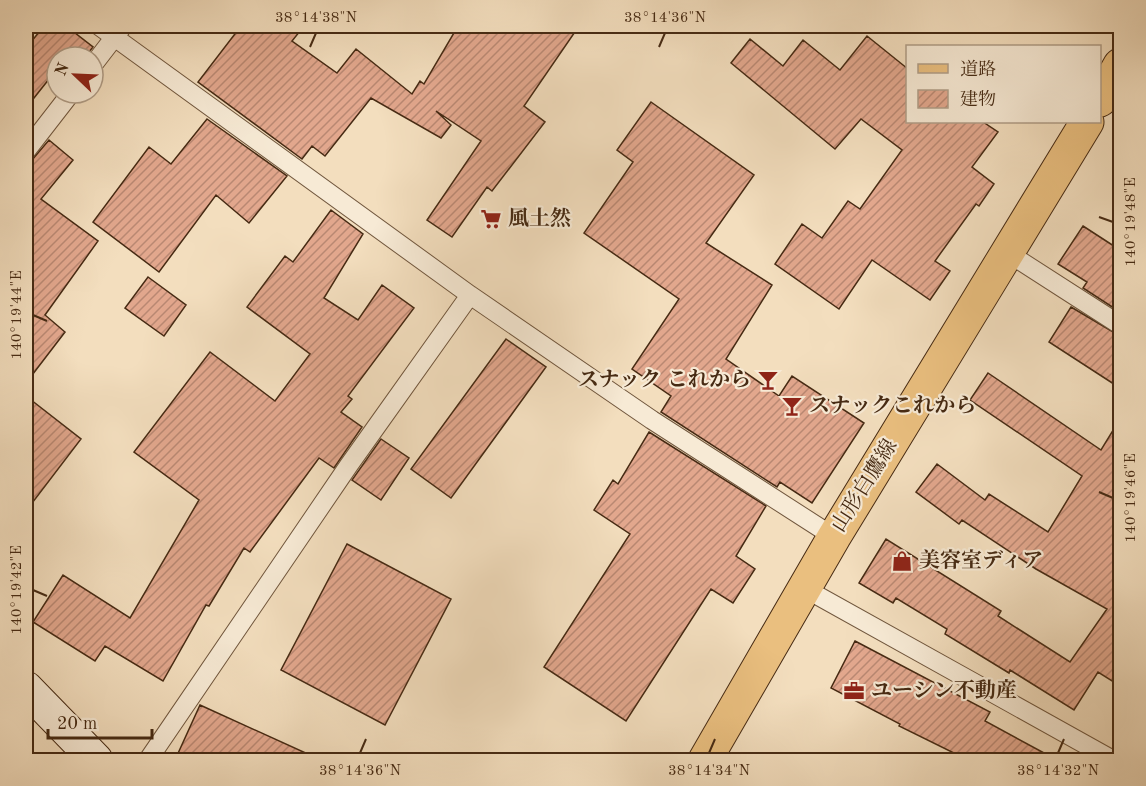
<svg xmlns="http://www.w3.org/2000/svg" width="1146" height="786" font-family="'Old Standard TT','Noto Serif JP',serif">
  <style>
    .building { fill: url(#building-hatch); stroke: #462a13; stroke-width: 1.5 }
    .lines { fill: none; stroke-linecap: round; stroke-linejoin: round }
    .lane-casing { stroke: #71573e; stroke-width: 20 }
    .secondary-casing { stroke: #462a13; stroke-width: 35 }
    .primary-casing { stroke: #462a13; stroke-width: 35 }
    .lane { stroke: #f7ead5; stroke-width: 18 }
    .secondary { stroke: #f7ead5; stroke-width: 33 }
    .primary { stroke: #eabf7f; stroke-width: 33 }
    .ticks { fill: none; stroke: #462a13; stroke-width: 2 }
    .labels { text-anchor: middle; dominant-baseline: central; stroke-width: 4.5; stroke-linejoin: round; paint-order: stroke }
    .poi-label { font-size: 21px; font-weight: bold; fill: #462a13; stroke: #f7ead5; text-anchor: start }
    .street-label { font-size: 21px; fill: #462a13; stroke: #f7ead5 }
    .neatline { fill: none; stroke: #462a13; stroke-width: 2 }
    .ticks-label { font-size: 15px; text-anchor: middle; fill: #462a13 }
  </style>
  <defs>
    <pattern id="building-hatch" width="6" height="6" patternUnits="userSpaceOnUse" patternTransform="scale(1.5)"><rect width="6" height="6" fill="#e2a78d"/><path d="M-1 1l2-2M0 6l6-6M5 7l2-2" fill="none" stroke="#b98872"/></pattern>
  </defs>
  <rect width="100%" height="100%" fill="#f3debe"/>
  <filter id="stains"><feTurbulence type="fractalNoise" baseFrequency=".00333" numOctaves="4"/><feColorMatrix values="0 0 0 0 .2 0 0 0 0 .09 0 0 0 0 .02 0 0 0 .5 -.17"/></filter>
  <radialGradient id="worn" r=".72"><stop offset=".6" stop-color="#630" stop-opacity="0"/><stop offset="1" stop-color="#630" stop-opacity=".3"/></radialGradient>
  <path class="building" d="M 44,26 L 66,26 L 93,47 L 85,57 L 57,57 L 57,69 L 26,108 L 26,48 Z
    M 241,26 L 304,26 L 292,41 L 337,73 L 356,49 L 412,94 L 420,81 L 424,84 L 458,26 L 579,26 L 524,106 L 545,122 L 492,191 L 487,187 L 452,237 L 427,220 L 481,141 L 436,111 L 451,125 L 441,138 L 371,98 L 325,156 L 312,146 L 302,159 L 198,82 Z
    M 867,36 L 908,69 L 908,122 L 983,122 L 998,132 L 972,167 L 994,184 L 979,206 L 976,204 L 935,261 L 950,271 L 930,300 L 872,260 L 839,309 L 775,264 L 802,224 L 822,238 L 848,201 L 860,209 L 902,150 L 861,119 L 835,149 L 731,63 L 750,39 L 783,66 L 803,40 L 840,70 Z
    M 651,102 L 754,175 L 706,243 L 772,285 L 726,359 L 779,396 L 792,376 L 864,423 L 812,503 L 780,482 L 777,487 L 661,412 L 671,396 L 632,369 L 679,299 L 584,233 L 633,162 L 617,150 Z
    M 207,119 L 287,176 L 249,223 L 216,195 L 159,272 L 93,222 L 149,147 L 171,164 Z
    M 49,140 L 73,160 L 41,199 L 98,241 L 45,315 L 65,332 L 26,383 L 26,167 Z
    M 331,210 L 363,234 L 324,298 L 358,320 L 382,285 L 414,308 L 348,396 L 352,399 L 341,412 L 362,427 L 334,468 L 319,458 L 250,552 L 244,548 L 209,606 L 206,605 L 163,681 L 105,646 L 95,661 L 33,622 L 63,575 L 130,618 L 199,500 L 134,452 L 210,352 L 275,401 L 310,354 L 247,307 L 285,256 L 293,262 Z
    M 1083,226 L 1120,250 L 1120,312 L 1083,288 L 1087,282 L 1058,264 Z
    M 148,277 L 186,305 L 164,336 L 125,308 Z
    M 1071,307 L 1120,336 L 1120,388 L 1049,342 Z
    M 506,339 L 546,367 L 451,498 L 411,469 Z
    M 988,373 L 1101,450 L 1120,419 L 1120,686 L 1098,672 L 1074,710 L 1010,670 L 1009,673 L 945,634 L 947,629 L 896,598 L 893,603 L 859,583 L 886,539 L 1001,611 L 998,616 L 1070,662 L 1107,609 L 1036,569 L 962,520 L 959,524 L 916,492 L 937,464 L 985,500 L 989,494 L 1048,532 L 1082,476 L 970,400 Z
    M 26,396 L 81,439 L 26,511 Z
    M 649,432 L 766,506 L 736,556 L 755,569 L 733,603 L 711,589 L 626,721 L 544,667 L 630,534 L 594,510 L 613,480 L 618,484 Z
    M 381,439 L 409,458 L 381,500 L 352,480 Z
    M 347,544 L 451,599 L 385,725 L 281,670 Z
    M 855,641 L 990,712 L 985,721 L 1057,760 L 968,760 L 899,726 L 900,724 L 831,688 Z
    M 200,705 L 321,760 L 175,760 Z"/>
  <g class="lines">
    <g class="lane-casing">
      <path id="lane" d="M 99,26 L 470,295 L 652,420 L 834,537
        M 93,65 L 123,26
        M 26,151 L 71,93
        M 1008,253 L 1120,325
        M 804,588 L 1113,760
        M 148,760 L 349,465 L 470,295"/>
    </g>
    <g class="secondary-casing">
      <path id="secondary" d="M 26,688 L 96,760"/>
    </g>
    <g class="primary-casing">
      <path id="primary" d="M 1100,100 L 1120,65
        M 705,760 L 834,537 L 1087,122"/>
    </g>
    <use href="#lane" class="lane"/>
    <use href="#secondary" class="secondary"/>
    <use href="#primary" class="primary"/>
  </g>
  <path class="ticks" d="M 310,47 L 316,33M 659,47 L 665,33M 1099,217 L 1113,222M 33,315 L 47,321M 1099,492 L 1113,498M 33,590 L 47,596M 360,753 L 366,739M 709,753 L 715,739M 1058,753 L 1064,739"/>
  <defs>
    <g id="supermarket-bare" transform="scale(1.62)"><path d="M-6-5.5h2.5l.6 2H6L4.5 2H-2.5L-4.4-4H-6ZM-1.5 3.2a1.3 1.3 0 1 0 .1 0ZM3 3.2a1.3 1.3 0 1 0 .1 0Z" fill="#8f2418" stroke="#f7ead5" stroke-width="2.5" paint-order="stroke"/></g>
    <g id="bar-bare" transform="scale(1.62)"><path d="M-6-5H6L.8 .8V4.5H3.5V6h-7V4.5H-.8V.8Z" fill="#8f2418" stroke="#f7ead5" stroke-width="2.5" paint-order="stroke"/></g>
    <g id="shop-bare" transform="scale(1.62)"><path d="M-5-2.5h2.3a2.7 3.5 0 0 1 5.4 0H5L5.5 6h-11ZM-1.5-2.5h3a1.5 2.3 0 0 0-3 0Z" fill="#8f2418" stroke="#f7ead5" stroke-width="2.5" paint-order="stroke"/></g>
    <g id="office-bare" transform="scale(1.62)"><path d="M-6-3h4V-5.5h4V-3h4V5H-6ZM-1-4.5V-3h2v-1.5ZM-6 0V1H6V0Z" fill="#8f2418" stroke="#f7ead5" stroke-width="2.5" paint-order="stroke"/></g>
  </defs>
  <g fill-rule="evenodd">
    <use href="#supermarket-bare" x="491" y="219"/>
    <use href="#bar-bare" x="768" y="380"/>
    <use href="#bar-bare" x="792" y="406"/>
    <use href="#shop-bare" x="902" y="561"/>
    <use href="#office-bare" x="854" y="691"/>
  </g>
  <g class="labels">
    <g class="poi-label">
      <text x="508" y="219">風土然</text>
      <text x="751" y="380" text-anchor="end">スナック これから</text>
      <text x="809" y="406">スナックこれから</text>
      <text x="919" y="561">美容室ディア</text>
      <text x="871" y="691">ユーシン不動産</text>
    </g>
    <g class="street-label">
      <text transform="translate(865 486) rotate(-58)">山形白鷹線</text>
    </g>
  </g>
  <rect width="1146" height="786" fill="none" stroke="#f3debe" stroke-width="66"/>
  <rect x="906" y="45" width="195" height="78" fill="#f7ead5" stroke="#b09d87" stroke-width="1.5"/>
  <rect x="918" y="64" width="30" height="9" fill="#eabf7f" stroke="#b09d87" stroke-width="1.5"/>
  <text x="960" y="75" font-size="18" fill="#462a13">道路</text>
  <rect x="918" y="90" width="30" height="18" fill="url(#building-hatch)" stroke="#b09d87" stroke-width="1.5"/>
  <text x="960" y="105" font-size="18" fill="#462a13">建物</text>
  <g transform="translate(75 75) rotate(293)"><circle r="28" fill="#f7ead5" stroke="#b09d87" stroke-width="1.5"/>
  <path d="M0-4.5L10 22L0 15L-10 22Z" fill="#8f2418"/>
  <text y="-9" font-size="16" font-weight="bold" text-anchor="middle" fill="#462a13">N</text>
  </g>
  <path d="M48 729v9h104v-9" fill="none" stroke="#462a13" stroke-width="3"/>
  <text x="57" y="729" font-size="18" fill="#462a13" stroke="#f7ead5" stroke-width="4.5" paint-order="stroke">20 m</text>
  <rect x="33" y="33" width="1080" height="720" class="neatline"/>
  <g class="ticks-label">
    <text x="316" y="22">38°14'38"N</text>
    <text x="665" y="22">38°14'36"N</text>
    <text transform="translate(1130 222) rotate(-90)" y="5">140°19'48"E</text>
    <text transform="translate(16 315) rotate(-90)" y="5">140°19'44"E</text>
    <text transform="translate(1130 498) rotate(-90)" y="5">140°19'46"E</text>
    <text transform="translate(16 590) rotate(-90)" y="5">140°19'42"E</text>
    <text x="360" y="775">38°14'36"N</text>
    <text x="709" y="775">38°14'34"N</text>
    <text x="1058" y="775">38°14'32"N</text>
  </g>
  <rect width="100%" height="100%" filter="url(#stains)"/>
  <rect width="100%" height="100%" fill="url(#worn)"/>
</svg>
